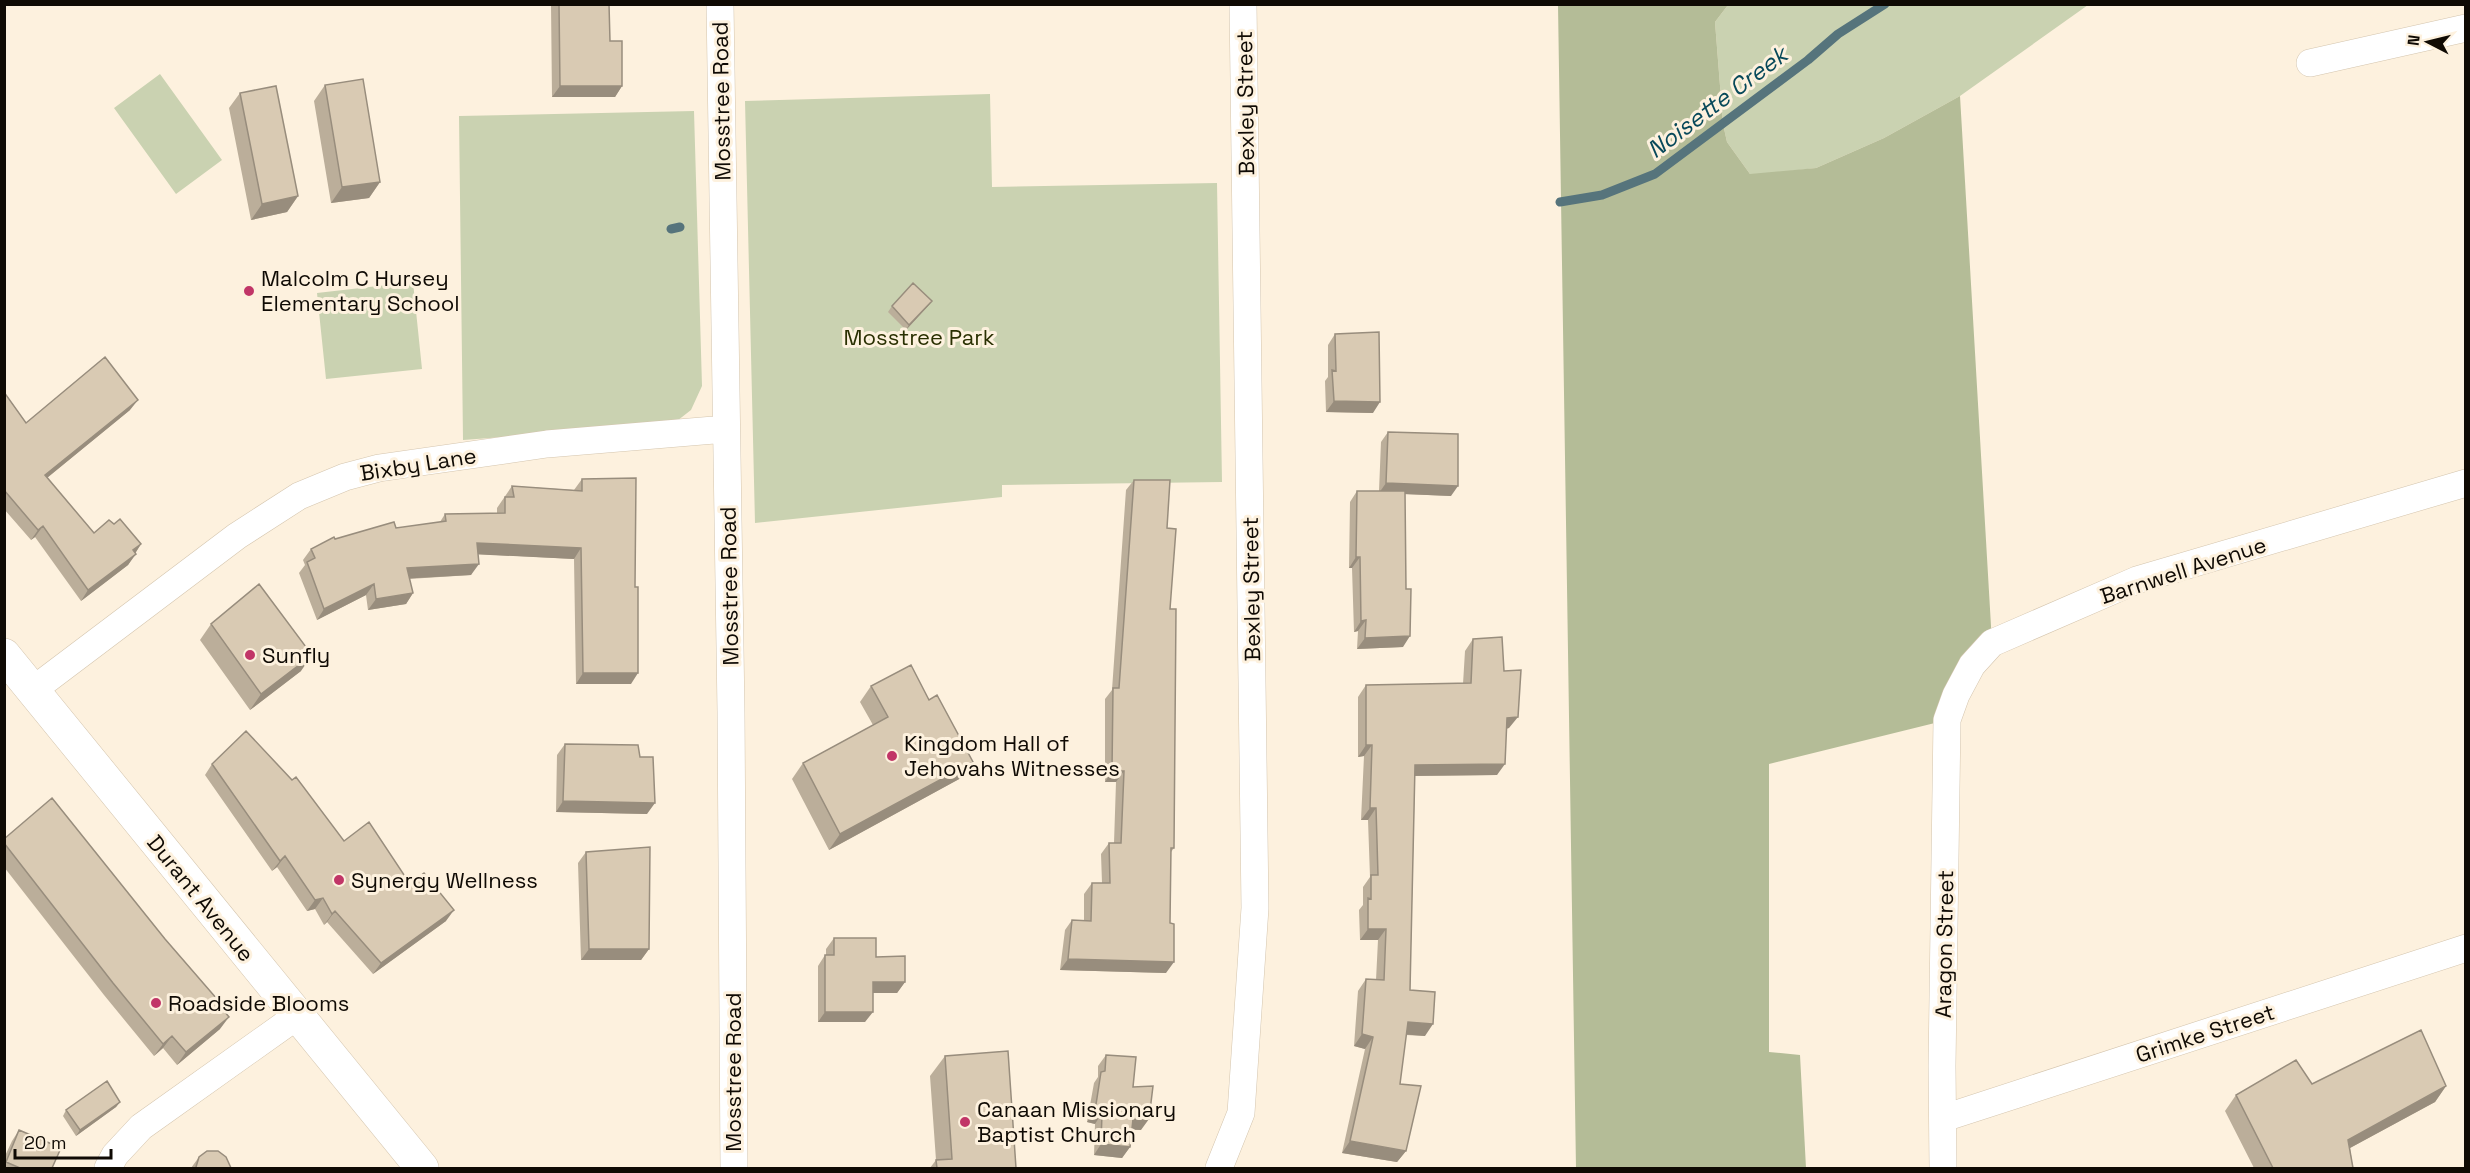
<svg xmlns="http://www.w3.org/2000/svg" width="2470" height="1173" font-family="'Space Grotesk',sans-serif">
  <style>
    .green { fill: #cad2b1 }
    .forest { fill: #b4bc97 }
    .lines { fill: none; stroke-linecap: round; stroke-linejoin: round }
    .stream { stroke: #56747c; stroke-width: 9 }
    .minor-casing { stroke: #d4c5ae; stroke-width: 28 }
    .tertiary-casing { stroke: #d4c5ae; stroke-width: 34 }
    .minor { stroke: #fff; stroke-width: 27 }
    .tertiary { stroke: #fff; stroke-width: 33 }
    .wall { fill: #bbae9a }
    .shaded-wall { fill: #988d7d }
    .building { fill: #d9cab3; stroke: #988d7d; stroke-width: 1.5 }
    .poi-dot { fill: #c13567; stroke: #fdf1de; stroke-width: 2 }
    .labels { text-anchor: middle; dominant-baseline: central; stroke-width: 6; stroke-linejoin: round; paint-order: stroke }
    .street-label { font-size: 22px; fill: #0f0a04; stroke: #fdf1de }
    .poi-label { font-size: 22px; fill: #0f0a04; stroke: #fdf1de; text-anchor: start }
    .park-label { font-size: 22px; fill: #2a3002; stroke: #fdf1de }
    .water-label { font-size: 24px; font-style: italic; fill: #08495a; stroke: #fdf1de }
  </style>
  <rect width="100%" height="100%" fill="#fdf1de"/>
  <path class="green" d="M 1728,5 L 2088,5 L 1960,96 L 1884,138 L 1816,168 L 1758,175 L 1750,174 L 1727,142 L 1723,124 L 1715,22 Z
    M 160,74 L 222,160 L 176,194 L 114,108 Z
    M 990,94 L 992,187 L 1217,183 L 1222,482 L 1002,485 L 1002,497 L 755,523 L 745,101 Z
    M 694,111 L 702,386 L 691,410 L 673,424 L 463,440 L 459,116 Z
    M 413,282 L 422,369 L 326,379 L 317,293 Z"/>
  <path class="forest" d="M 1558,5 L 1728,5 L 1715,22 L 1723,124 L 1727,142 L 1750,174 L 1816,168 L 1884,138 L 1960,96 L 1992,643 L 1947,720 L 1769,764 L 1769,1052 L 1800,1055 L 1806,1168 L 1576,1168 Z"/>
  <g class="lines">
    <path class="stream" d="M 1560,202 L 1602,195 L 1655,174 L 1808,60 L 1838,34 L 1885,4
      M 671,229 L 680,227"/>
    <g class="minor-casing">
      <path id="minor" d="M 720,4 L 731,712 L 734,1168
        M 2310,63 L 2466,28
        M 33,690 L 237,536 L 299,496 L 345,477 L 379,468 L 547,444 L 726,429
        M 1944,1118 L 2466,948
        M 108,1168 L 115,1155 L 141,1127 L 297,1016
        M 1219,1168 L 1241,1113 L 1255,908 L 1243,4
        M 1943,1168 L 1942,1066 L 1947,720 L 1956,695 L 1972,665 L 1992,643 L 2137,580 L 2466,483"/>
    </g>
    <g class="tertiary-casing">
      <path id="tertiary" d="M 4,655 L 422,1168"/>
    </g>
    <use href="#minor" class="minor"/>
    <use href="#tertiary" class="tertiary"/>
  </g>
  <path class="wall" d="M 551,4 L 609,4 L 610,41 L 622,86 L 615,97 L 552,97 Z
    M 325,85 L 380,182 L 369,198 L 331,203 L 314,101 Z
    M 240,93 L 298,196 L 287,212 L 251,220 L 229,108 Z
    M 932,301 L 928,306 L 906,330 L 888,312 L 892,306 Z
    M 1335,334 L 1373,413 L 1326,412 L 1325,381 L 1328,377 L 1328,345 Z
    M 4,392 L 26,423 L 130,410 L 47,478 L 94,533 L 141,544 L 128,565 L 81,601 L 35,537 L 31,540 L 4,509 Z
    M 1388,432 L 1451,496 L 1405,494 L 1403,647 L 1357,649 L 1358,631 L 1354,632 L 1352,568 L 1349,568 L 1350,502 L 1357,491 L 1379,491 L 1381,442 Z
    M 582,479 L 631,684 L 576,684 L 574,559 L 478,554 L 471,575 L 409,579 L 413,593 L 406,604 L 368,610 L 366,595 L 317,620 L 299,573 L 305,565 L 303,560 L 311,549 L 335,539 L 440,522 L 445,514 L 497,513 L 497,508 L 512,486 L 574,490 Z
    M 1134,480 L 1167,528 L 1170,609 L 1174,848 L 1171,852 L 1166,973 L 1060,970 L 1065,930 L 1072,920 L 1084,921 L 1084,894 L 1092,883 L 1102,883 L 1101,854 L 1109,843 L 1114,843 L 1116,782 L 1105,782 L 1105,699 L 1112,690 L 1126,490 Z
    M 211,624 L 301,671 L 250,710 L 200,640 Z
    M 1473,639 L 1504,671 L 1509,728 L 1506,729 L 1497,775 L 1415,776 L 1410,990 L 1425,1036 L 1406,1035 L 1400,1084 L 1406,1151 L 1397,1162 L 1342,1153 L 1365,1049 L 1354,1046 L 1358,991 L 1366,979 L 1376,980 L 1378,940 L 1360,940 L 1359,910 L 1363,905 L 1363,887 L 1370,877 L 1368,820 L 1361,820 L 1364,756 L 1358,757 L 1358,697 L 1366,685 L 1463,684 L 1465,651 Z
    M 871,686 L 929,700 L 973,762 L 961,778 L 829,850 L 792,779 L 803,763 L 873,725 L 860,702 Z
    M 565,744 L 647,814 L 556,812 L 557,755 Z
    M 212,764 L 344,841 L 410,884 L 446,921 L 373,974 L 327,922 L 324,925 L 315,909 L 307,911 L 277,867 L 272,871 L 205,775 Z
    M 4,839 L 215,1001 L 220,1029 L 177,1065 L 163,1048 L 154,1056 L 104,995 L 4,867 Z
    M 586,852 L 649,949 L 641,960 L 581,960 L 578,863 Z
    M 834,938 L 876,957 L 905,982 L 897,993 L 873,993 L 865,1022 L 818,1022 L 818,966 L 825,955 L 826,955 L 826,949 Z
    M 1106,1055 L 1133,1087 L 1141,1130 L 1132,1130 L 1130,1147 L 1122,1158 L 1094,1155 L 1095,1124 L 1087,1122 L 1094,1083 L 1098,1077 L 1098,1066 Z
    M 945,1056 L 1016,1168 L 930,1168 L 936,1160 L 930,1076 Z
    M 2312,1084 L 2446,1086 L 2435,1102 L 2350,1148 L 2353,1168 L 2254,1168 L 2225,1111 L 2236,1095 Z
    M 120,1102 L 116,1107 L 76,1136 L 63,1116 L 66,1110 Z
    M 19,1130 L 52,1168 L 4,1168 L 4,1158 L 12,1141 Z
    M 199,1157 L 231,1168 L 191,1168 Z"/>
  <path class="shaded-wall" d="M 560,86 L 622,86 L 615,97 L 552,97 Z
    M 380,182 L 369,198 L 331,203 L 342,187 Z
    M 298,196 L 287,212 L 251,220 L 262,204 Z
    M 932,301 L 928,306 L 906,330 L 909,325 Z
    M 138,400 L 130,410 L 37,486 L 45,475 Z
    M 1334,401 L 1380,402 L 1373,413 L 1326,412 Z
    M 1386,483 L 1458,486 L 1451,496 L 1379,493 Z
    M 43,526 L 35,537 L 31,540 L 38,530 Z
    M 477,543 L 581,548 L 574,559 L 470,554 Z
    M 141,544 L 134,555 L 133,550 Z
    M 136,554 L 128,565 L 81,601 L 88,590 Z
    M 1356,557 L 1360,557 L 1352,568 L 1349,568 Z
    M 479,564 L 471,575 L 399,579 L 407,568 Z
    M 374,584 L 366,595 L 317,620 L 324,609 Z
    M 413,593 L 406,604 L 368,610 L 376,599 Z
    M 1366,620 L 1358,631 L 1354,632 L 1361,621 Z
    M 1410,636 L 1403,647 L 1357,649 L 1365,638 Z
    M 312,655 L 301,671 L 250,710 L 261,694 Z
    M 583,673 L 638,673 L 631,684 L 576,684 Z
    M 1518,717 L 1509,728 L 1498,730 L 1507,718 Z
    M 1366,745 L 1372,745 L 1364,756 L 1358,757 Z
    M 973,762 L 961,778 L 829,850 L 840,834 Z
    M 1505,764 L 1497,775 L 1407,776 L 1415,765 Z
    M 1112,771 L 1124,771 L 1116,782 L 1105,782 Z
    M 563,801 L 655,803 L 647,814 L 556,812 Z
    M 1370,808 L 1376,808 L 1368,820 L 1361,820 Z
    M 285,856 L 277,867 L 272,871 L 280,861 Z
    M 323,898 L 315,909 L 307,911 L 315,900 Z
    M 454,910 L 446,921 L 373,974 L 381,963 Z
    M 335,911 L 327,922 L 324,925 L 332,914 Z
    M 1368,929 L 1386,929 L 1378,940 L 1360,940 Z
    M 589,949 L 649,949 L 641,960 L 581,960 Z
    M 1068,959 L 1174,962 L 1166,973 L 1060,970 Z
    M 873,982 L 905,982 L 897,993 L 865,993 Z
    M 825,1012 L 873,1012 L 865,1022 L 818,1022 Z
    M 229,1017 L 220,1029 L 177,1065 L 186,1052 Z
    M 1408,1022 L 1433,1024 L 1425,1036 L 1400,1034 Z
    M 1362,1034 L 1373,1037 L 1365,1049 L 1354,1046 Z
    M 172,1036 L 163,1048 L 154,1056 L 163,1044 Z
    M 2446,1086 L 2435,1102 L 2337,1155 L 2348,1140 Z
    M 120,1102 L 116,1107 L 76,1136 L 80,1130 Z
    M 1095,1111 L 1102,1113 L 1095,1124 L 1087,1122 Z
    M 1133,1119 L 1149,1119 L 1141,1130 L 1126,1129 Z
    M 1350,1141 L 1406,1151 L 1397,1162 L 1342,1153 Z
    M 1101,1144 L 1130,1147 L 1122,1158 L 1094,1155 Z"/>
  <path class="building" d="M 559,4 L 609,4 L 610,41 L 622,41 L 622,86 L 560,86 Z
    M 363,79 L 380,182 L 342,187 L 325,85 Z
    M 276,86 L 298,196 L 262,204 L 240,93 Z
    M 913,283 L 932,301 L 909,325 L 892,306 Z
    M 1379,332 L 1380,402 L 1334,401 L 1332,370 L 1336,371 L 1335,334 Z
    M 105,357 L 138,400 L 45,475 L 94,533 L 109,520 L 114,524 L 120,519 L 141,544 L 133,550 L 136,554 L 88,590 L 43,526 L 38,530 L 4,490 L 4,392 L 26,423 Z
    M 1388,432 L 1458,434 L 1458,486 L 1386,483 Z
    M 636,478 L 635,587 L 638,587 L 638,673 L 583,673 L 581,548 L 477,543 L 479,564 L 407,568 L 413,593 L 376,599 L 374,584 L 324,609 L 307,562 L 315,558 L 311,549 L 334,537 L 335,539 L 394,522 L 396,528 L 446,521 L 445,514 L 505,513 L 505,497 L 514,497 L 512,486 L 582,491 L 582,479 Z
    M 1134,480 L 1170,480 L 1167,528 L 1176,529 L 1170,609 L 1176,609 L 1174,848 L 1171,848 L 1170,923 L 1174,924 L 1174,962 L 1068,959 L 1072,920 L 1091,921 L 1092,883 L 1110,883 L 1109,843 L 1121,843 L 1124,771 L 1112,771 L 1113,688 L 1119,688 Z
    M 1357,491 L 1405,491 L 1406,589 L 1411,589 L 1410,636 L 1365,638 L 1366,620 L 1361,621 L 1360,557 L 1356,557 Z
    M 259,584 L 312,655 L 261,694 L 211,624 Z
    M 1502,637 L 1504,671 L 1521,670 L 1518,717 L 1507,718 L 1505,764 L 1415,765 L 1410,990 L 1435,992 L 1433,1024 L 1408,1022 L 1400,1084 L 1421,1086 L 1406,1151 L 1350,1141 L 1373,1037 L 1362,1034 L 1366,979 L 1384,980 L 1386,929 L 1368,929 L 1368,898 L 1371,899 L 1371,875 L 1378,875 L 1376,808 L 1370,808 L 1372,745 L 1366,745 L 1366,685 L 1471,683 L 1473,639 Z
    M 911,665 L 929,700 L 937,695 L 973,762 L 840,834 L 803,763 L 888,717 L 871,686 Z
    M 246,731 L 292,780 L 296,777 L 344,841 L 369,822 L 410,884 L 424,873 L 454,910 L 381,963 L 335,911 L 332,914 L 323,898 L 315,900 L 285,856 L 280,861 L 212,764 Z
    M 565,744 L 638,745 L 640,757 L 653,757 L 655,803 L 563,801 Z
    M 52,798 L 165,939 L 217,999 L 215,1000 L 229,1017 L 186,1052 L 172,1036 L 163,1044 L 113,983 L 4,843 L 4,839 Z
    M 650,847 L 649,949 L 589,949 L 586,852 Z
    M 834,938 L 876,938 L 876,957 L 905,956 L 905,982 L 873,982 L 873,1012 L 825,1012 L 825,955 L 834,955 Z
    M 2421,1030 L 2446,1086 L 2348,1140 L 2353,1168 L 2273,1168 L 2236,1095 L 2296,1060 L 2312,1084 Z
    M 1008,1051 L 1016,1168 L 937,1168 L 936,1160 L 952,1159 L 945,1056 Z
    M 1106,1055 L 1136,1057 L 1133,1087 L 1153,1086 L 1149,1119 L 1133,1119 L 1130,1147 L 1101,1144 L 1102,1113 L 1095,1111 L 1101,1072 L 1105,1071 Z
    M 107,1081 L 120,1102 L 80,1130 L 66,1110 Z
    M 19,1130 L 61,1148 L 52,1168 L 20,1168 L 6,1162 Z
    M 207,1151 L 218,1151 L 226,1157 L 231,1168 L 197,1168 L 196,1167 L 199,1157 Z"/>
  <g class="poi-dot">
    <circle cx="249" cy="291" r="6"/>
    <circle cx="250" cy="655" r="6"/>
    <circle cx="892" cy="756" r="6"/>
    <circle cx="339" cy="880" r="6"/>
    <circle cx="156" cy="1003" r="6"/>
    <circle cx="965" cy="1122" r="6"/>
  </g>
  <g class="labels">
    <g class="street-label">
      <text transform="translate(721 101) rotate(-91)">Mosstree Road</text>
      <text transform="translate(1245 103) rotate(-91)">Bexley Street</text>
      <text transform="translate(418 464) rotate(-9)">Bixby Lane</text>
      <text transform="translate(2183 570) rotate(-18)">Barnwell Avenue</text>
      <text transform="translate(729 586) rotate(-91)">Mosstree Road</text>
      <text transform="translate(1251 589) rotate(-91)">Bexley Street</text>
      <text transform="translate(201 898) rotate(51)">Durant Avenue</text>
      <text transform="translate(1944 944) rotate(-89)">Aragon Street</text>
      <text transform="translate(2205 1033) rotate(-18)">Grimke Street</text>
      <text transform="translate(733 1072) rotate(-90)">Mosstree Road</text>
    </g>
    <g class="poi-label">
      <text x="261" y="278">Malcolm C Hursey<tspan x="261" dy="25">Elementary School</tspan></text>
      <text x="262" y="655">Sunfly</text>
      <text x="904" y="743">Kingdom Hall of<tspan x="904" dy="25">Jehovahs Witnesses</tspan></text>
      <text x="351" y="880">Synergy Wellness</text>
      <text x="168" y="1003">Roadside Blooms</text>
      <text x="977" y="1109">Canaan Missionary<tspan x="977" dy="25">Baptist Church</tspan></text>
    </g>
    <g class="park-label">
      <text x="919" y="337">Mosstree Park</text>
    </g>
    <g class="water-label">
      <text transform="translate(1717 102) rotate(-37)">Noisette Creek</text>
    </g>
  </g>
  <rect width="2470" height="1173" fill="none" stroke="#0f0a04" stroke-width="12"/>
  <g transform="translate(2428 42) rotate(277)" stroke="#fdf1de" stroke-width="4.5" paint-order="stroke">
  <path d="M0-4.5L10 22L0 15L-10 22Z" fill="#0f0a04"/>
  <text y="-9" font-size="16" font-weight="bold" text-anchor="middle" fill="#0f0a04">N</text>
  </g>
  <path d="M15 1149v9h96v-9" fill="none" stroke="#0f0a04" stroke-width="3"/>
  <text x="24" y="1149" font-size="18" fill="#0f0a04" stroke="#fdf1de" stroke-width="4.5" paint-order="stroke">20 m</text>
</svg>
